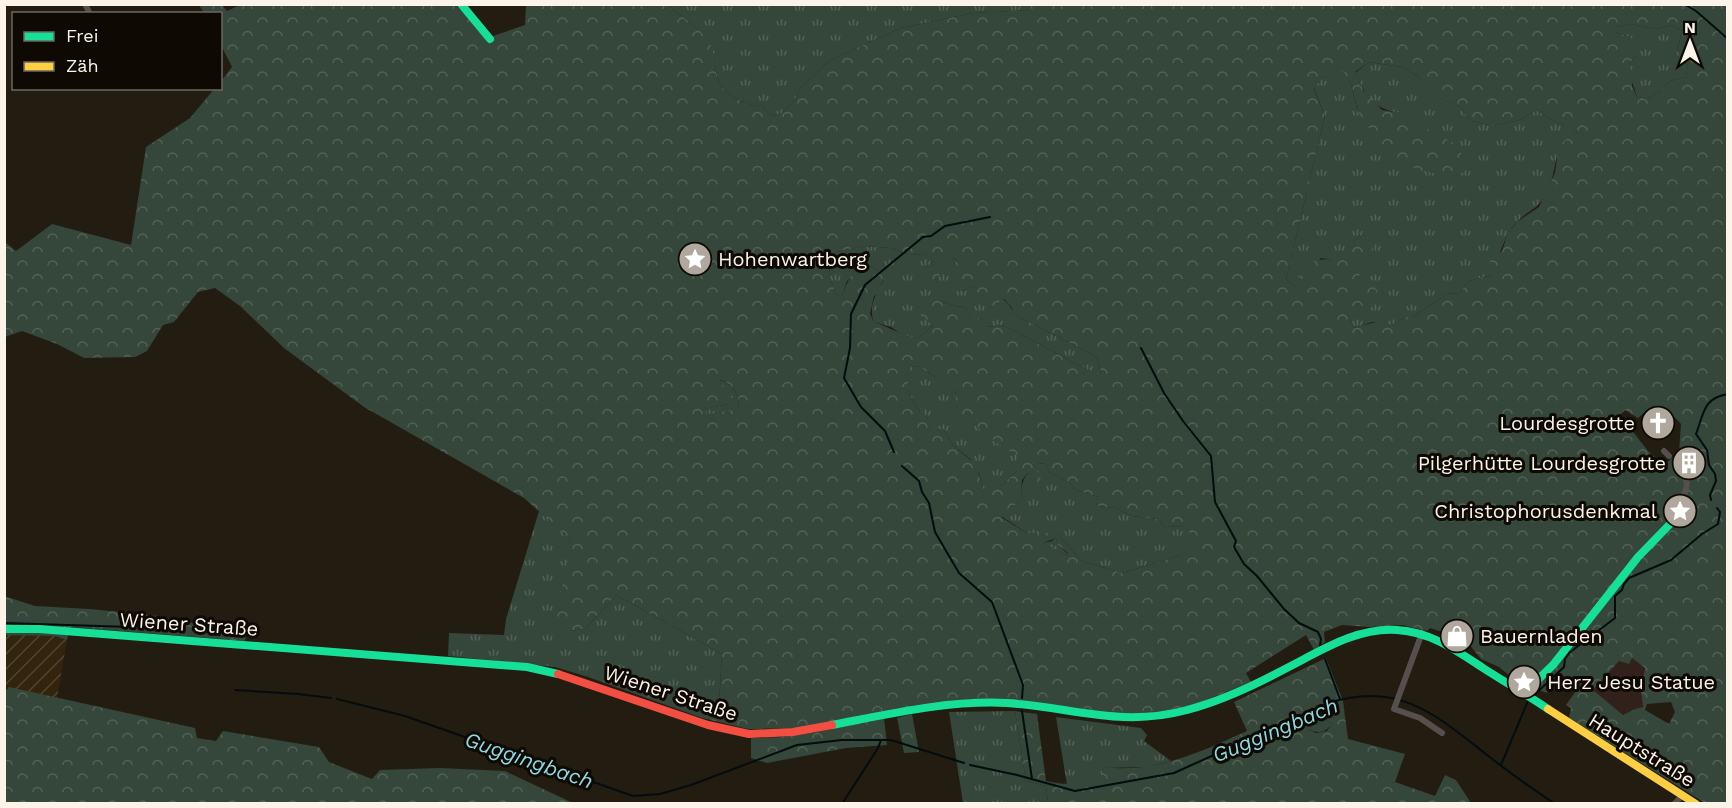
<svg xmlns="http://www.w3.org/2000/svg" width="1732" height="808" font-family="'Work Sans',sans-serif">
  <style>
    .commercial { fill: #32211b }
    .industrial { fill: url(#industrial-furrows) }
    .grass { fill: url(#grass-tufts) }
    .forest { fill: url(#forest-crowns); fill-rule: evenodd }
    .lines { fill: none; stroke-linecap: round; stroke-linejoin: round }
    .stream { stroke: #030d0f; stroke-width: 2 }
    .street { stroke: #554f4d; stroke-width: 6 }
    .fast { stroke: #16e098; stroke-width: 8 }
    .slow { stroke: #ffcf43; stroke-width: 8 }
    .jam { stroke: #f24e42; stroke-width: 8 }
    .labels { text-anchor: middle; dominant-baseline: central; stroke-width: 6; stroke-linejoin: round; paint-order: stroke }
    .poi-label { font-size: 20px; fill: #fcf4e8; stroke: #0e0903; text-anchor: start }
    .street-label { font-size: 20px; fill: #fcf4e8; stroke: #0e0903 }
    .water-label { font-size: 21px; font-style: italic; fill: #8dd9e4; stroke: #0e0903 }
  </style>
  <defs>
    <pattern id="industrial-furrows" width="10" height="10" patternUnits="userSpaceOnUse" patternTransform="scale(1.5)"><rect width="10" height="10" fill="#33250d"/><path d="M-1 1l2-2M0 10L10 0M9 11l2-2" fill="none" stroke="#514530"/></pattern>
    <pattern id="grass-tufts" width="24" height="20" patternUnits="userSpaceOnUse" patternTransform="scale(1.5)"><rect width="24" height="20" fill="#35463a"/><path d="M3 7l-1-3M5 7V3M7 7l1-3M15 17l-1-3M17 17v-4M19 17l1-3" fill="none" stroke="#536156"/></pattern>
    <pattern id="forest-crowns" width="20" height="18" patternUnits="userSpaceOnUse" patternTransform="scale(1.5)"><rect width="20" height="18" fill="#35463a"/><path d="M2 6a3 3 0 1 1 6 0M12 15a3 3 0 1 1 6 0" fill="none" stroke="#536156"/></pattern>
  </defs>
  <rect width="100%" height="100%" fill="#231c11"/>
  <path class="commercial" d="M 1632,658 L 1645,668 L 1641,691 L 1643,708 L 1635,709 L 1623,715 L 1593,690 L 1619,661 Z"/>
  <path class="industrial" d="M 21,634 L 55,636 L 67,640 L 57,698 L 5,687 L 4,635 Z"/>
  <path class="grass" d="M 1030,4 L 1030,10 L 973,13 L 901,28 L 830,60 L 801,88 L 794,101 L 781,114 L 771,116 L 762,106 C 748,106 725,96 719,82 C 714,70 716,53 708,42 C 699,27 684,18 670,7 L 670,5 Z
    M 1632,24 L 1654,29 L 1673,25 L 1682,31 L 1677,50 L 1688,65 L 1686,77 L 1670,81 L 1658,93 L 1647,99 L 1637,97 L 1627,66 L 1636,56 L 1631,38 L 1616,32 L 1614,27 Z
    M 1369,62 L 1402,67 L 1419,77 L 1430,94 L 1460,107 L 1471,121 L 1493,126 L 1519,120 L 1536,110 L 1559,124 L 1575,126 L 1577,133 C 1549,150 1560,165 1547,192 C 1538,210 1531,208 1518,221 C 1504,234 1499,258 1492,275 L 1469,281 L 1459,293 L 1447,294 L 1413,317 L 1405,317 L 1392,325 L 1372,322 L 1354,328 L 1348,315 L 1356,289 L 1351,282 L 1360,235 L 1340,261 L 1321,258 L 1295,286 L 1286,279 L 1325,116 L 1314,88 L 1322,78 L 1343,70 L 1351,84 L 1358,113 L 1400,113 C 1373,109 1366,96 1355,73 Z
    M 863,246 L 891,248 L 907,254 L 926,255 L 935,260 L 924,269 L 936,283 L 943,263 L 952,258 L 957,259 L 954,264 L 962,291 L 970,286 C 985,292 1010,296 1013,314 L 1097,357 L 1101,375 L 1088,370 L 1009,328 L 1001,325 L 988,327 L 984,318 L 971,320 L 966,307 L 955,306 L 937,300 L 934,324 L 919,338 L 905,337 L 891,327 L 874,322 C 868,307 876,293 884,280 L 877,270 L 866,264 L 847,281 L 842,296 L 837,296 L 830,278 L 829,261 L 837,252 Z
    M 918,366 L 937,378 L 949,378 L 959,384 L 955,394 L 958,416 C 981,425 996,445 1018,455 L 1017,471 C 1006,480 999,494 984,492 L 979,473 L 970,459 L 953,445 L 943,429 L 930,431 L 927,417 L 916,407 L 908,391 L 908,376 L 910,367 Z
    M 718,380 C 731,381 742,397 738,410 L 706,415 L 704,409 L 728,404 Z
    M 1037,463 L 1046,464 L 1050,473 L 1069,482 L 1076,490 L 1098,497 L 1096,506 L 1115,508 L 1132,516 L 1158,519 L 1165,527 L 1185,526 L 1192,535 L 1181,555 L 1122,573 L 1082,561 L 1057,533 L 1027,533 L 1001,516 L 1021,500 C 1022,485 1021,475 1036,469 Z
    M 539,511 L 572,541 L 569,631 L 585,629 L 616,595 L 722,654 L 719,704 L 653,690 L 620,675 L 589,671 L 588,677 L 555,667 L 448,656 L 449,633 L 504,635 L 506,619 Z
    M 1056,537 L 1057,544 L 1068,554 L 1068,556 L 1042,543 L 1052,541 Z
    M 1015,711 L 1026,781 L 1046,786 L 1048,803 L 963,803 L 949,712 Z
    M 1056,717 L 1141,728 L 1147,735 L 1144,741 L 1171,761 L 1148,767 L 1103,768 L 1102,778 L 1077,785 L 1067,785 Z
    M 1310,717 L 1322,717 L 1332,724 C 1325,733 1318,734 1308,729 L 1306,721 Z"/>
  <path class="forest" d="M 242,4 L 456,5 L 487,38 L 525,25 L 526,5 L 670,5 L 670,7 C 684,18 699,27 709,42 C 716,53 714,70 719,82 C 725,96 748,106 762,106 L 771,116 L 781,114 L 794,101 L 801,88 L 830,60 L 901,28 L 973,13 L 1029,10 L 1030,5 L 1727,5 L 1727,803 L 1705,803 L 1569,718 L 1571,708 L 1566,705 L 1578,688 L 1561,674 L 1547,693 L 1517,682 L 1499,667 L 1481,659 L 1463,637 L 1454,632 L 1452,635 L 1430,628 L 1427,631 L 1402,625 L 1370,627 L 1342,625 L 1324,632 L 1325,642 L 1314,650 L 1306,635 L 1246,673 L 1251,682 L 1189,707 L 1155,714 L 1119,716 L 1002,699 L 797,728 L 748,729 L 702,718 L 588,677 L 589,670 L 620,675 L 653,690 L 719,704 L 722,654 L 616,595 L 585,629 L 569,631 L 560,639 L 552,632 L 572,541 L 524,498 L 364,407 L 284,348 L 240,306 L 215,288 L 198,292 L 174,322 L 163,325 L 147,351 L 135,357 L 84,358 L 57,344 L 22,331 L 5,337 L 5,242 L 16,251 L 52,224 L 131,245 L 146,147 L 190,118 L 214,89 L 220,88 L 221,81 L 232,67 L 221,45 L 220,14 L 204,13 L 199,5 L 222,5 L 227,11 ZM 1632,24 L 1654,29 L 1673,25 L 1682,31 L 1677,51 L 1688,65 L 1686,77 L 1670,81 L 1658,93 L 1647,99 L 1637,97 L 1632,86 L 1634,72 L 1627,66 L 1636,56 L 1638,47 L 1631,38 L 1616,32 L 1615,27 ZM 1369,62 L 1402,67 L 1419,77 L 1429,94 L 1460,107 L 1471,121 L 1493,126 L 1519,120 L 1536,110 L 1559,124 L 1575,127 L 1577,133 L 1564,141 L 1558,150 L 1555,173 L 1539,207 L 1518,221 L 1508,233 L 1502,251 L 1490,259 L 1492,275 L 1469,281 L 1459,293 L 1447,294 L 1413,317 L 1405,317 L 1392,325 C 1379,319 1367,324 1354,328 L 1348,315 C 1364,311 1373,312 1379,295 L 1375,287 L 1367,284 L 1356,289 L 1352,282 L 1363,272 L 1375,241 L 1360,235 L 1340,260 C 1312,257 1308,261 1295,286 L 1286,279 L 1325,116 L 1314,89 L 1322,78 L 1343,71 L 1351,84 L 1358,112 L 1377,140 L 1400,165 L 1453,178 L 1470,168 L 1456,145 L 1400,113 L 1382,110 L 1363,90 L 1355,72 ZM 863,246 L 891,248 L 907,254 L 926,255 L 934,261 L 924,269 L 919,279 L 929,285 L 936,283 L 944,263 L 952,258 L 957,259 L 954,264 L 958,281 L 957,289 L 962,291 L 970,286 L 975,288 L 979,299 L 993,306 L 1004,299 L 1012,308 L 1013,314 L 1097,357 L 1101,374 L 1088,370 L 1009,328 L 1001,325 L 988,327 L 985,318 L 971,319 L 966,307 L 955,306 L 937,300 L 922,308 L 921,317 L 933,325 L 919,338 C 901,336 892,328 874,322 L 870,314 L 874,296 L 882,291 L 881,284 L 884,280 L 891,281 L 897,275 L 894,267 L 877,270 L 866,264 C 852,270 847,282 842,296 L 837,296 L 830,278 L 829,261 L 837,252 ZM 918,366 L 937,378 L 949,378 L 958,384 L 955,394 L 957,416 C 981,425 995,445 1017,455 L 1017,471 C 1006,480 999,494 984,491 L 976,465 L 953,445 L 943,429 L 930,430 L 927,417 L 916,407 L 908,391 L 908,376 L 911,367 ZM 719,380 C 731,381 742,397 738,409 L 706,415 L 705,409 L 728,404 L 733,400 ZM 1625,410 L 1638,418 L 1647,410 L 1648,414 C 1662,408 1671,412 1681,424 L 1679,452 L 1664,465 L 1648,451 L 1620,415 ZM 1038,463 L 1046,464 L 1050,473 L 1069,482 L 1076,490 L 1098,497 L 1096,506 L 1115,508 L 1132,516 L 1158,519 L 1165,527 L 1185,526 L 1191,535 L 1181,555 L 1122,573 L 1082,561 L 1057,533 L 1027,533 L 1001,517 L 1021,500 L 1022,480 L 1028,473 L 1036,486 L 1041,490 L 1045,486 L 1036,469 ZM 1056,538 L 1057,544 L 1068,553 L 1068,556 L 1043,543 ZM 1632,658 L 1645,668 L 1641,691 L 1643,707 L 1635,709 L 1623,715 L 1593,690 L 1619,661 L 1629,664 ZM 1671,702 L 1675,712 L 1669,724 L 1645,710 L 1647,704 Z
    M 4,596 L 35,606 L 90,609 L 159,616 L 222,629 L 242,630 L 247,632 L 245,641 L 70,627 L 67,640 L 55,636 L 5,635 Z
    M 1326,658 L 1343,701 L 1348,739 L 1405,754 L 1395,782 L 1435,796 L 1445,775 L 1456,780 L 1471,803 L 1048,803 L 1046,786 L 1026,781 L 1015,711 L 1037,714 L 1046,781 C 1069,786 1079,784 1101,778 L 1103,768 C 1118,768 1135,769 1150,766 C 1184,760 1216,745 1247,731 L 1234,702 ZM 1311,717 L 1322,717 L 1332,724 L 1327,731 L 1316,733 L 1308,729 L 1306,721 Z
    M 9,687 L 195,728 L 197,738 L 216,741 L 223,731 L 319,747 L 329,762 L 372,779 L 380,770 L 440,768 L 505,771 L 573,803 L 5,803 L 4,692 Z
    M 912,714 L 919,752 L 904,753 L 897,718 Z
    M 884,718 L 887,745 L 846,748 L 767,763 L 751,758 L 751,738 C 796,739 840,727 884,718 Z"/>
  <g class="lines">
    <path class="stream" d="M 1684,4 L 1696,11 L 1728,39
      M 1728,164 L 1728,167
      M 1141,348 L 1164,393 L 1183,421 L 1211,456 L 1215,502 L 1236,541 L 1234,547 L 1244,564 L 1257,576 L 1284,609 L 1299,623 L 1318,632 L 1321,639 L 1320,646
      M 894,452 L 885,431 L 861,407 L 844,378 L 850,348 L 851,314 L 865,285 L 923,237 L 931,236 L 945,226 L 990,217
      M 902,466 L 919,481 L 922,492 L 929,503 L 935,532 L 959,573 L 992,602 L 1023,685 L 1022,698
      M 1711,500 L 1710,495 L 1716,481 L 1715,474 L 1709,465 L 1707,450 L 1696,434 C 1704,413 1703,398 1728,394
      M 4,623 L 131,627
      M 1325,659 L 1340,699
      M 235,690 L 298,694 L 331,698
      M 1532,697 L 1564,667 L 1565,659 L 1569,653 L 1615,618 L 1615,596 L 1622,590 L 1624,584 L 1629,578 L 1671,560 L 1702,534 L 1718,524 L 1720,512 L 1717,508
      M 337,699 L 405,716 L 633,796 L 660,794 L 691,785 L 797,745 L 842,740 L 891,740 L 964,763
      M 1022,711 L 1032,779
      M 970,765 L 1017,775 L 1075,791 L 1174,773 L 1329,703 C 1401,680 1438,717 1491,758 C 1511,774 1533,789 1555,804
      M 1501,765 L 1528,701
      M 842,804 L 878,748 L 881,740"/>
    <path class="street" d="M 85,4 L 90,14
      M 1664,451 L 1669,456
      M 1673,521 C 1680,496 1699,486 1675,462
      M 1422,633 L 1394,709 L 1420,718 L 1442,733
      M 1674,804 L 1683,795"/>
    <path class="fast" d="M 461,4 L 490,39
      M 4,629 L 39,629 L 527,667 L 558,674
      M 1524,693 L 1553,665 L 1638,557 L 1673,521
      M 832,725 C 889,714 949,700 1007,703 C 1072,707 1121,728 1187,710 C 1221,701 1253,686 1283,670 C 1319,652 1356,627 1397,630 C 1431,632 1456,650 1483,668 C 1505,682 1527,695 1548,709"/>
    <path class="slow" d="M 1548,709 L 1696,804"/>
    <path class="jam" d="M 558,674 L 708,725 L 749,734 L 793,732 L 832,725"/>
  </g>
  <defs>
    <g id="sight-disc" transform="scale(1.725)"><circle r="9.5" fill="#b0a89d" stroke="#0e0903"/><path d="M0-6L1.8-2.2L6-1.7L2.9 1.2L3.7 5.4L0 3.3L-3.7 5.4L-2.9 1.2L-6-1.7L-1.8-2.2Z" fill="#fff"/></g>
    <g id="church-disc" transform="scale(1.725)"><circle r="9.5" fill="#b0a89d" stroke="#0e0903"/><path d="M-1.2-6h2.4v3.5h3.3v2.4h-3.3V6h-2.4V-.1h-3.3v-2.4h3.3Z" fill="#fff"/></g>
    <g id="building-disc" transform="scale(1.725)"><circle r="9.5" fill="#b0a89d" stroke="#0e0903"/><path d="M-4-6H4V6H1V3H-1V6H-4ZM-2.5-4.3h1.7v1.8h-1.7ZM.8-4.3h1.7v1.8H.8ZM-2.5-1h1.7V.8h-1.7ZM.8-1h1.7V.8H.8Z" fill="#fff"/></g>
    <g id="shop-disc" transform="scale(1.725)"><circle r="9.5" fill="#b0a89d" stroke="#0e0903"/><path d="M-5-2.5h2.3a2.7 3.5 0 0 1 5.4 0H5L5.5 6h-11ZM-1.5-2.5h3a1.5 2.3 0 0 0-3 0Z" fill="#fff"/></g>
  </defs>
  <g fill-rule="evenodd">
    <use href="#sight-disc" x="695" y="259"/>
    <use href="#church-disc" x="1658" y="423"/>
    <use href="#building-disc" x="1689" y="463"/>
    <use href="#sight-disc" x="1680" y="511"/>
    <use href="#shop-disc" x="1457" y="636"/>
    <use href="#sight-disc" x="1524" y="682"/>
  </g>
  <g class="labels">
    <g class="poi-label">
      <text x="718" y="259">Hohenwartberg</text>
      <text x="1635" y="423" text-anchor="end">Lourdesgrotte</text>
      <text x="1666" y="463" text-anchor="end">Pilgerhütte Lourdesgrotte</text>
      <text x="1657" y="511" text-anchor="end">Christophorusdenkmal</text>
      <text x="1480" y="636">Bauernladen</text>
      <text x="1547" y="682">Herz Jesu Statue</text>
    </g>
    <g class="street-label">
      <text transform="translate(189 624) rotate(4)">Wiener Straße</text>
      <text transform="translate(671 693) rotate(18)">Wiener Straße</text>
      <text transform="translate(1642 750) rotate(32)">Hauptstraße</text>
    </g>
    <g class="water-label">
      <text transform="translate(1275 730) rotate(-23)">Guggingbach</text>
      <text transform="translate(529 760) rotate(19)">Guggingbach</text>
    </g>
  </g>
  <rect width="1732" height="808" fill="none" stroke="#fcf4e8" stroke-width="12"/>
  <rect x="12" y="12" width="210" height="78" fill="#0e0903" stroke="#6d675f" stroke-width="1.5"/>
  <rect x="24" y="32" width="30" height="9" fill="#16e098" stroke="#6d675f" stroke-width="1.5"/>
  <text x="66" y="42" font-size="18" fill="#fcf4e8">Frei</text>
  <rect x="24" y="62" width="30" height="9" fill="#ffcf43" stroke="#6d675f" stroke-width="1.5"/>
  <text x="66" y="72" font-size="18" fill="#fcf4e8">Zäh</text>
  <g transform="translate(1690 42)" stroke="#0e0903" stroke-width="4.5" paint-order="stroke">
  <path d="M0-4.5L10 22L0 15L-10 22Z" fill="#fcf4e8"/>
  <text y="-9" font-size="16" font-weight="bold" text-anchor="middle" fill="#fcf4e8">N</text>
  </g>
</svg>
